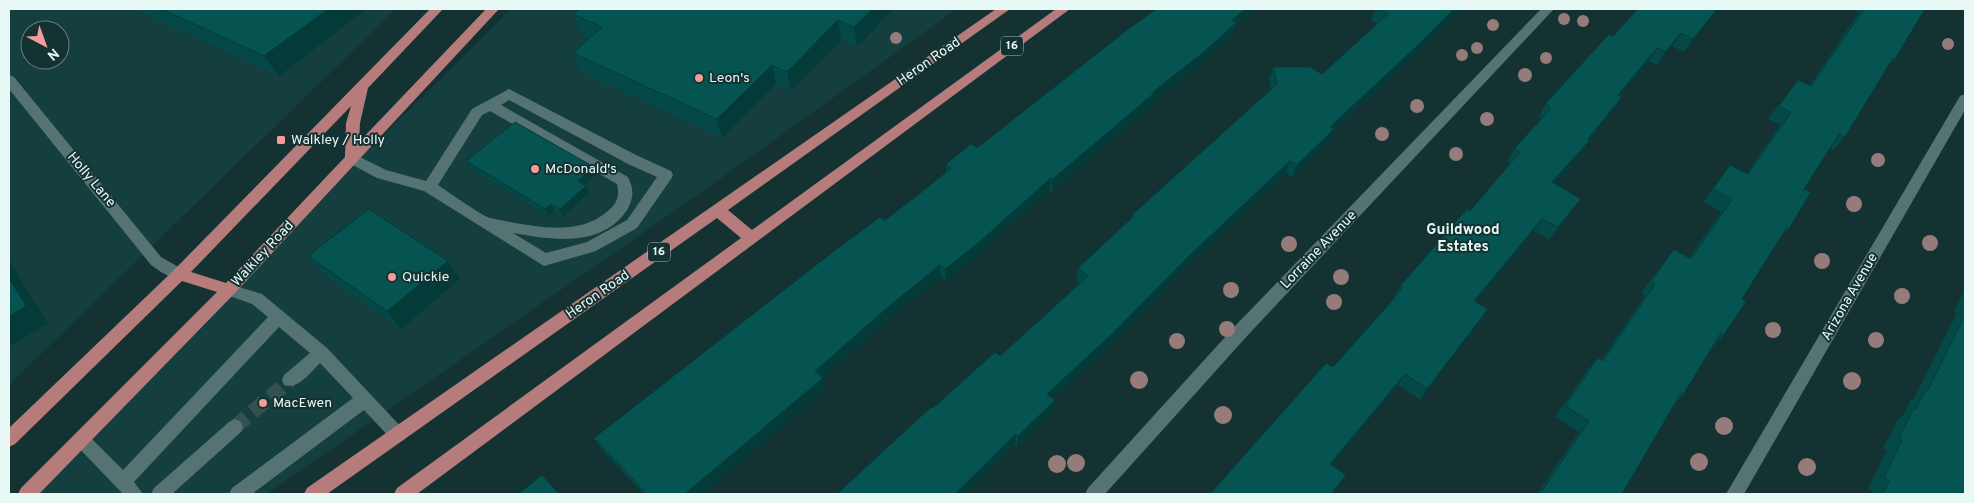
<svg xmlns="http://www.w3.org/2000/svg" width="1974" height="503" font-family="Overpass,sans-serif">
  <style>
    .built { fill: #143f3e; fill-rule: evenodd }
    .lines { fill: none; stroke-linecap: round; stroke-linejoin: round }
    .minor-tunnel { stroke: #34504f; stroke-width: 15; stroke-dasharray: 15 8; stroke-linecap: butt }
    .minor { fill: #547372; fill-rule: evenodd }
    .major { fill: #b67c7c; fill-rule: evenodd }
    .tree { fill: #957b79 }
    .wall { fill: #044847 }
    .shaded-wall { fill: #043b39 }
    .building { fill: #055452; stroke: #043b39 }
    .poi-dot { fill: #f59b9a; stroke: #143231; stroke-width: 2 }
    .labels { text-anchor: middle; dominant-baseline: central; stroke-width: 4; stroke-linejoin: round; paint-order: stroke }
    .shield { fill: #143231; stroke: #a8bdbc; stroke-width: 1 }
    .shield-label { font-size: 12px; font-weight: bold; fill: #e7f8f7 }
    .street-label { font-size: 14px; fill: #e7f8f7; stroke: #143231 }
    .poi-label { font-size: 14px; fill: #e7f8f7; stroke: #143231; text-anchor: start }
    .neighbourhood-label { font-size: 15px; font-weight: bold; fill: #e7f8f7; stroke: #143231 }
  </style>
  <rect width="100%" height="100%" fill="#143231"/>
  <path class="built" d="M 9,9 L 396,9 L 9,385 ZM 30,30 L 60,30 L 60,60 L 30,60 Z
    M 511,9 L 957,9 L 696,196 L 267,494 L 41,494 L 40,476 Z"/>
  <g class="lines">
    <path class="minor-tunnel" d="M 235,427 L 290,380"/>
    <path class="minor" d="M 1541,9 L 1554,9 L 1248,335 L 1105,494 L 1085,494 L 1088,488 L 1236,325 Z
      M 9,75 L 14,77 L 161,257 L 184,270 L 187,274 L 184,278 C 173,282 160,271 151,265 L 9,89 Z
      M 509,89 L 638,156 L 671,171 L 673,175 L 671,179 L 637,228 L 596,251 L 544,266 L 424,191 L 377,178 L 347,162 L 345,158 L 347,154 L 352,153 L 386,170 L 426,181 L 472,109 ZM 509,100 L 628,164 L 657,177 L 627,220 L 587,242 L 546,253 L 513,233 C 551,240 602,248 627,210 C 634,198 634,189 628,177 L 501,105 ZM 490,111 L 617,184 C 620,196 617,203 608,211 C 576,239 527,225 490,218 C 482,216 447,191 438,185 L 482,115 Z
      M 1965,94 L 1965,110 L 1744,494 L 1726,494 L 1960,96 Z
      M 229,284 L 262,294 L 327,348 L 404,430 L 406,435 L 404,440 L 398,443 L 392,440 L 364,410 L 252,494 L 229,494 L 232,488 L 353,398 L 320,363 C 311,372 298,390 284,385 L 282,380 L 284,375 L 310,353 L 279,327 L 134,482 L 143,494 L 123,494 L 75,444 L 73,439 L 75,434 L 81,431 L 87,434 L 123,470 L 268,317 L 252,304 L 224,294 L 221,290 L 224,286 Z
      M 235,419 L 241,422 L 243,427 L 241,432 L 172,494 L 151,494 L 154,488 L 229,422 Z"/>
    <path class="major" d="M 430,9 L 443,9 L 368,88 L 360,123 L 359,142 L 486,9 L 499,9 L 234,294 L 39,494 L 18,494 L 21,488 L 217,292 L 182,281 L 15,444 L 9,447 L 9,428 L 174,270 ZM 351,106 L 346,123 L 345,157 L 226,283 L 191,272 Z
      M 996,9 L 1010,9 L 728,210 L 752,230 L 1056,9 L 1070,9 L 417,494 L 394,494 L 397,488 L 741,238 L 717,218 L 327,494 L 304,494 L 307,488 Z"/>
  </g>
  <g class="tree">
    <circle cx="1564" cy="19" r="6"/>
    <circle cx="1583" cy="21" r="6"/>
    <circle cx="1493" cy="25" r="6"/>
    <circle cx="896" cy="38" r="6"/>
    <circle cx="1948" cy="44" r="6"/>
    <circle cx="1477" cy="48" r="6"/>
    <circle cx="1462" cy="55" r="6"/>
    <circle cx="1546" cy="58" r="6"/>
    <circle cx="1525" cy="75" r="7"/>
    <circle cx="1417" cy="106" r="7"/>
    <circle cx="1487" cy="119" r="7"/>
    <circle cx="1382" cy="134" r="7"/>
    <circle cx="1456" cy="154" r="7"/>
    <circle cx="1878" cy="160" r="7"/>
    <circle cx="1854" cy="204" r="8"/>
    <circle cx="1930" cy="243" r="8"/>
    <circle cx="1289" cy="244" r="8"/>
    <circle cx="1822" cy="261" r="8"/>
    <circle cx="1341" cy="277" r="8"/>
    <circle cx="1231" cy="290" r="8"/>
    <circle cx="1902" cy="296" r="8"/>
    <circle cx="1334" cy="302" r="8"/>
    <circle cx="1227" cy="329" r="8"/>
    <circle cx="1773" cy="330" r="8"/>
    <circle cx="1876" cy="340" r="8"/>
    <circle cx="1177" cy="341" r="8"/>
    <circle cx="1139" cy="380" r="9"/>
    <circle cx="1852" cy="381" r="9"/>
    <circle cx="1223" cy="415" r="9"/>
    <circle cx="1724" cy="426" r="9"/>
    <circle cx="1699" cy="462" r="9"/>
    <circle cx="1076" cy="463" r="9"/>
    <circle cx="1057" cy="464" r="9"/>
    <circle cx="1807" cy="467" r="9"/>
  </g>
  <path class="wall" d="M 134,9 L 366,9 L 279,76 Z
    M 580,9 L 893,9 L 857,47 L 841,40 L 791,91 L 776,84 L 722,138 L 581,72 L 573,53 L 589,38 L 581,34 L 573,14 Z
    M 1156,9 L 1257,9 L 1235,27 L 1233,36 L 1202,64 L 1152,103 L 1152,106 L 1052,192 L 1050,191 L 976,257 L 946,281 L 941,277 L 894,315 L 823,378 L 826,389 L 703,494 L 644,494 L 601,449 L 594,438 L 918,195 L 946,172 L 946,164 L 977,148 Z
    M 1375,9 L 1462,9 L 1412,58 L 1332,133 L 1329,142 L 1292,177 L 1286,173 L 1186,268 L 1110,346 L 1053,399 L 1053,411 L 1017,447 L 1015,445 L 933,408 L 1000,356 L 1080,283 L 1076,280 L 1078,268 L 1131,218 L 1132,215 L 1271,89 L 1269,80 L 1273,67 L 1322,74 L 1377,24 L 1371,20 Z
    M 1638,9 L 1718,9 L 1684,52 L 1672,46 L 1657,65 L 1649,61 L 1620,96 L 1622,97 L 1614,110 L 1589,140 L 1582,153 L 1554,184 L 1572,211 L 1549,240 L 1534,231 L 1476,302 L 1488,309 L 1481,321 L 1420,400 L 1398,385 L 1332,465 L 1340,486 L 1210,494 L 1333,367 L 1395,297 L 1394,297 L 1401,285 L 1470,211 L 1510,164 L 1507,162 L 1514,149 L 1541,119 L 1539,116 L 1546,103 L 1613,36 Z
    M 1851,9 L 1925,9 L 1895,59 L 1885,70 L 1845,137 L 1833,150 L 1830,148 L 1804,189 L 1789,229 L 1780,237 L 1742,299 L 1723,336 L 1712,348 L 1683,395 L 1677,401 L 1622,494 L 1537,494 L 1579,432 L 1555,417 L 1588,369 L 1598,358 L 1601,360 L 1645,296 L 1641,293 L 1664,262 L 1674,249 L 1689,258 L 1721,212 L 1703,202 L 1720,178 L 1730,165 L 1747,173 L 1780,125 L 1768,119 L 1798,80 L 1810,85 L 1859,12 Z
    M 466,161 L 597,174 L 584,185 L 586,186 L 589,193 L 563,216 L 554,210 L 549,216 L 470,168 Z
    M 308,256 L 448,261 L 460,279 L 401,329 L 324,274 Z
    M 1965,289 L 1965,494 L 1872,494 L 1873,491 L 1868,488 L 1887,451 L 1883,448 L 1898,419 L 1903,416 L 1910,401 L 1914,398 L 1956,314 L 1954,312 Z"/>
  <path class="shaded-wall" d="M 328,9 L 366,9 L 279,76 L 264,56 Z
    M 872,9 L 893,9 L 857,47 L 854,27 Z
    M 1245,9 L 1257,9 L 1235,27 L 1233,36 L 1202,64 L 1152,103 L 1152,106 L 1052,192 L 1053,179 L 1153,92 L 1232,20 Z
    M 1454,9 L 1462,9 L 1412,58 L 1332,133 L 1329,142 L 1292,177 L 1297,165 L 1330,127 Z
    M 1717,9 L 1718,9 L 1684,52 L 1693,39 Z
    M 838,20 L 841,40 L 791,91 L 787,72 Z
    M 1681,33 L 1672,46 L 1657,65 L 1665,52 Z
    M 1657,48 L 1649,61 L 1609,108 L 1618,95 Z
    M 772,65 L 776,84 L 722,138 L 717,119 Z
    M 1622,97 L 1614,110 L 1580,152 L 1588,139 Z
    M 1590,140 L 1582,153 L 1544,195 L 1552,182 Z
    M 1290,161 L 1286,173 L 1186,268 L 1110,346 L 1046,406 L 1047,394 L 1189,256 Z
    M 594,167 L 597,174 L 581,188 L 578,181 Z
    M 1051,178 L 1050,191 L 976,257 L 946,281 L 945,269 Z
    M 586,186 L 589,193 L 563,216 L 560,209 Z
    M 1581,199 L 1572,211 L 1549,240 L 1558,227 Z
    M 551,204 L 554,210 L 549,216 L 545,209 Z
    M 1542,219 L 1534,231 L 1467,313 L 1474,301 Z
    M 9,260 L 48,324 L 9,346 Z
    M 448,261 L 460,279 L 401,329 L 387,311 Z
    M 940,265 L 941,277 L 894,315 L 818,382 L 815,371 L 893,303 Z
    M 1488,309 L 1481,321 L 1420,400 L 1427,389 Z
    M 1405,374 L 1398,385 L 1325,474 L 1330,464 Z
    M 823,378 L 826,389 L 703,494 L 685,494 Z
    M 1055,400 L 1053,411 L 1017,447 L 1018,436 Z
    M 1016,434 L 1015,445 L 966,494 L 955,494 Z
    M 1346,475 L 1340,486 L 1333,494 L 1331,494 Z"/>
  <path class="building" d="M 161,9 L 328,9 L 264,56 Z
    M 580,9 L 872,9 L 854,27 L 838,20 L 787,72 L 772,65 L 717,119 L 573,53 L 602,27 L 573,14 Z
    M 1156,9 L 1245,9 L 1232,20 L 1237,22 L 1205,51 L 1153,92 L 1154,93 L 1053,179 L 1051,178 L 976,245 L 945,269 L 940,265 L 893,303 L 815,371 L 823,378 L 685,494 L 647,494 L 594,438 L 838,248 L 880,217 L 885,220 L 918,195 L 951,168 L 946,164 L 971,144 L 977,148 L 1127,30 Z
    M 1379,9 L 1454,9 L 1418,45 L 1330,127 L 1334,129 L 1297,165 L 1290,161 L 1189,256 L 1112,334 L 1047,394 L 1055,400 L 1018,436 L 1016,434 L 955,494 L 837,494 L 931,407 L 933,408 L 995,352 L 1000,356 L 1088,276 L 1078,268 L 1134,216 L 1132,215 L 1277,84 L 1273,67 L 1310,67 L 1322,74 L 1388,14 Z
    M 1638,9 L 1717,9 L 1693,39 L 1681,33 L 1665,52 L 1657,48 L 1618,95 L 1622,97 L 1588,139 L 1590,140 L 1552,182 L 1581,199 L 1558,227 L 1542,219 L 1474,301 L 1488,309 L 1427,389 L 1405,374 L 1330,464 L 1346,475 L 1331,494 L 1210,494 L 1326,363 L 1333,367 L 1391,302 L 1403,287 L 1401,285 L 1467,209 L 1470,211 L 1520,152 L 1514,149 L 1551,108 L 1546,103 L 1609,34 L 1613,36 Z
    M 1864,9 L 1925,9 L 1895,59 L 1893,58 L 1845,137 L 1839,134 L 1804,189 L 1811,192 L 1789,229 L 1787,227 L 1742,299 L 1746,302 L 1723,336 L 1720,334 L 1683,395 L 1681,393 L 1622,494 L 1540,494 L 1589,421 L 1565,406 L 1598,358 L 1603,361 L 1655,284 L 1651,281 L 1674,249 L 1691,259 L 1732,199 L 1713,189 L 1730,165 L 1748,174 L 1791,112 L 1779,106 L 1798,80 L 1811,86 Z
    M 515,122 L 594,167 L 578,181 L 586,186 L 560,209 L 551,204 L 545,209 L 466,161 Z
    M 369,209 L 448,261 L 387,311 L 308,256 Z
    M 9,278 L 26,306 L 9,316 Z
    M 1965,315 L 1965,494 L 1883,494 L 1889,481 L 1884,478 L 1902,440 L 1899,438 L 1914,408 L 1916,409 L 1926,390 L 1928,390 Z
    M 542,475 L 559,494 L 518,494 Z"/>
  <g class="poi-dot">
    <circle cx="699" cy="78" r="5"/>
    <rect x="276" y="135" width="10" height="10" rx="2.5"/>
    <circle cx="535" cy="169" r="5"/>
    <circle cx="392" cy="277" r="5"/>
    <circle cx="263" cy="403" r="5"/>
  </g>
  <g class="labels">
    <g class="shield">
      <rect x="1001" y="36.5" width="22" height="19" rx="4"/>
      <rect x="648" y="242.5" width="22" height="19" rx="4"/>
    </g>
    <g class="shield-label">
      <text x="1012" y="46">16</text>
      <text x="659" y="252">16</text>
    </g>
    <g class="street-label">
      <text transform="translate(929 62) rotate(-35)">Heron Road</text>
      <text transform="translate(91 180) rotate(50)">Holly Lane</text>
      <text transform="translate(1319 250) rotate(-46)">Lorraine Avenue</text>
      <text transform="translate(263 254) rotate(-47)">Walkley Road</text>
      <text transform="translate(598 295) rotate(-35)">Heron Road</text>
      <text transform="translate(1850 297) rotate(-60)">Arizona Avenue</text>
    </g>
    <g class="poi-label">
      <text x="709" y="78">Leon's</text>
      <text x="291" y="140">Walkley / Holly</text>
      <text x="545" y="169">McDonald's</text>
      <text x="402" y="277">Quickie</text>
      <text x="273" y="403">MacEwen</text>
    </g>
    <g class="neighbourhood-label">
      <text x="1463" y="230">Guildwood<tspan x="1463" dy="17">Estates</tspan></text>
    </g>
  </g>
  <rect width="1974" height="503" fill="none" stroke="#e7f8f7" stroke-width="20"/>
  <g transform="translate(45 45) rotate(139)"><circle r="24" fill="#143231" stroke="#688180"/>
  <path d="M0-4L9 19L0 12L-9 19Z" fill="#f59b9a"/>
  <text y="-8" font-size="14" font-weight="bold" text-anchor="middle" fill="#e7f8f7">N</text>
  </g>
</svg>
